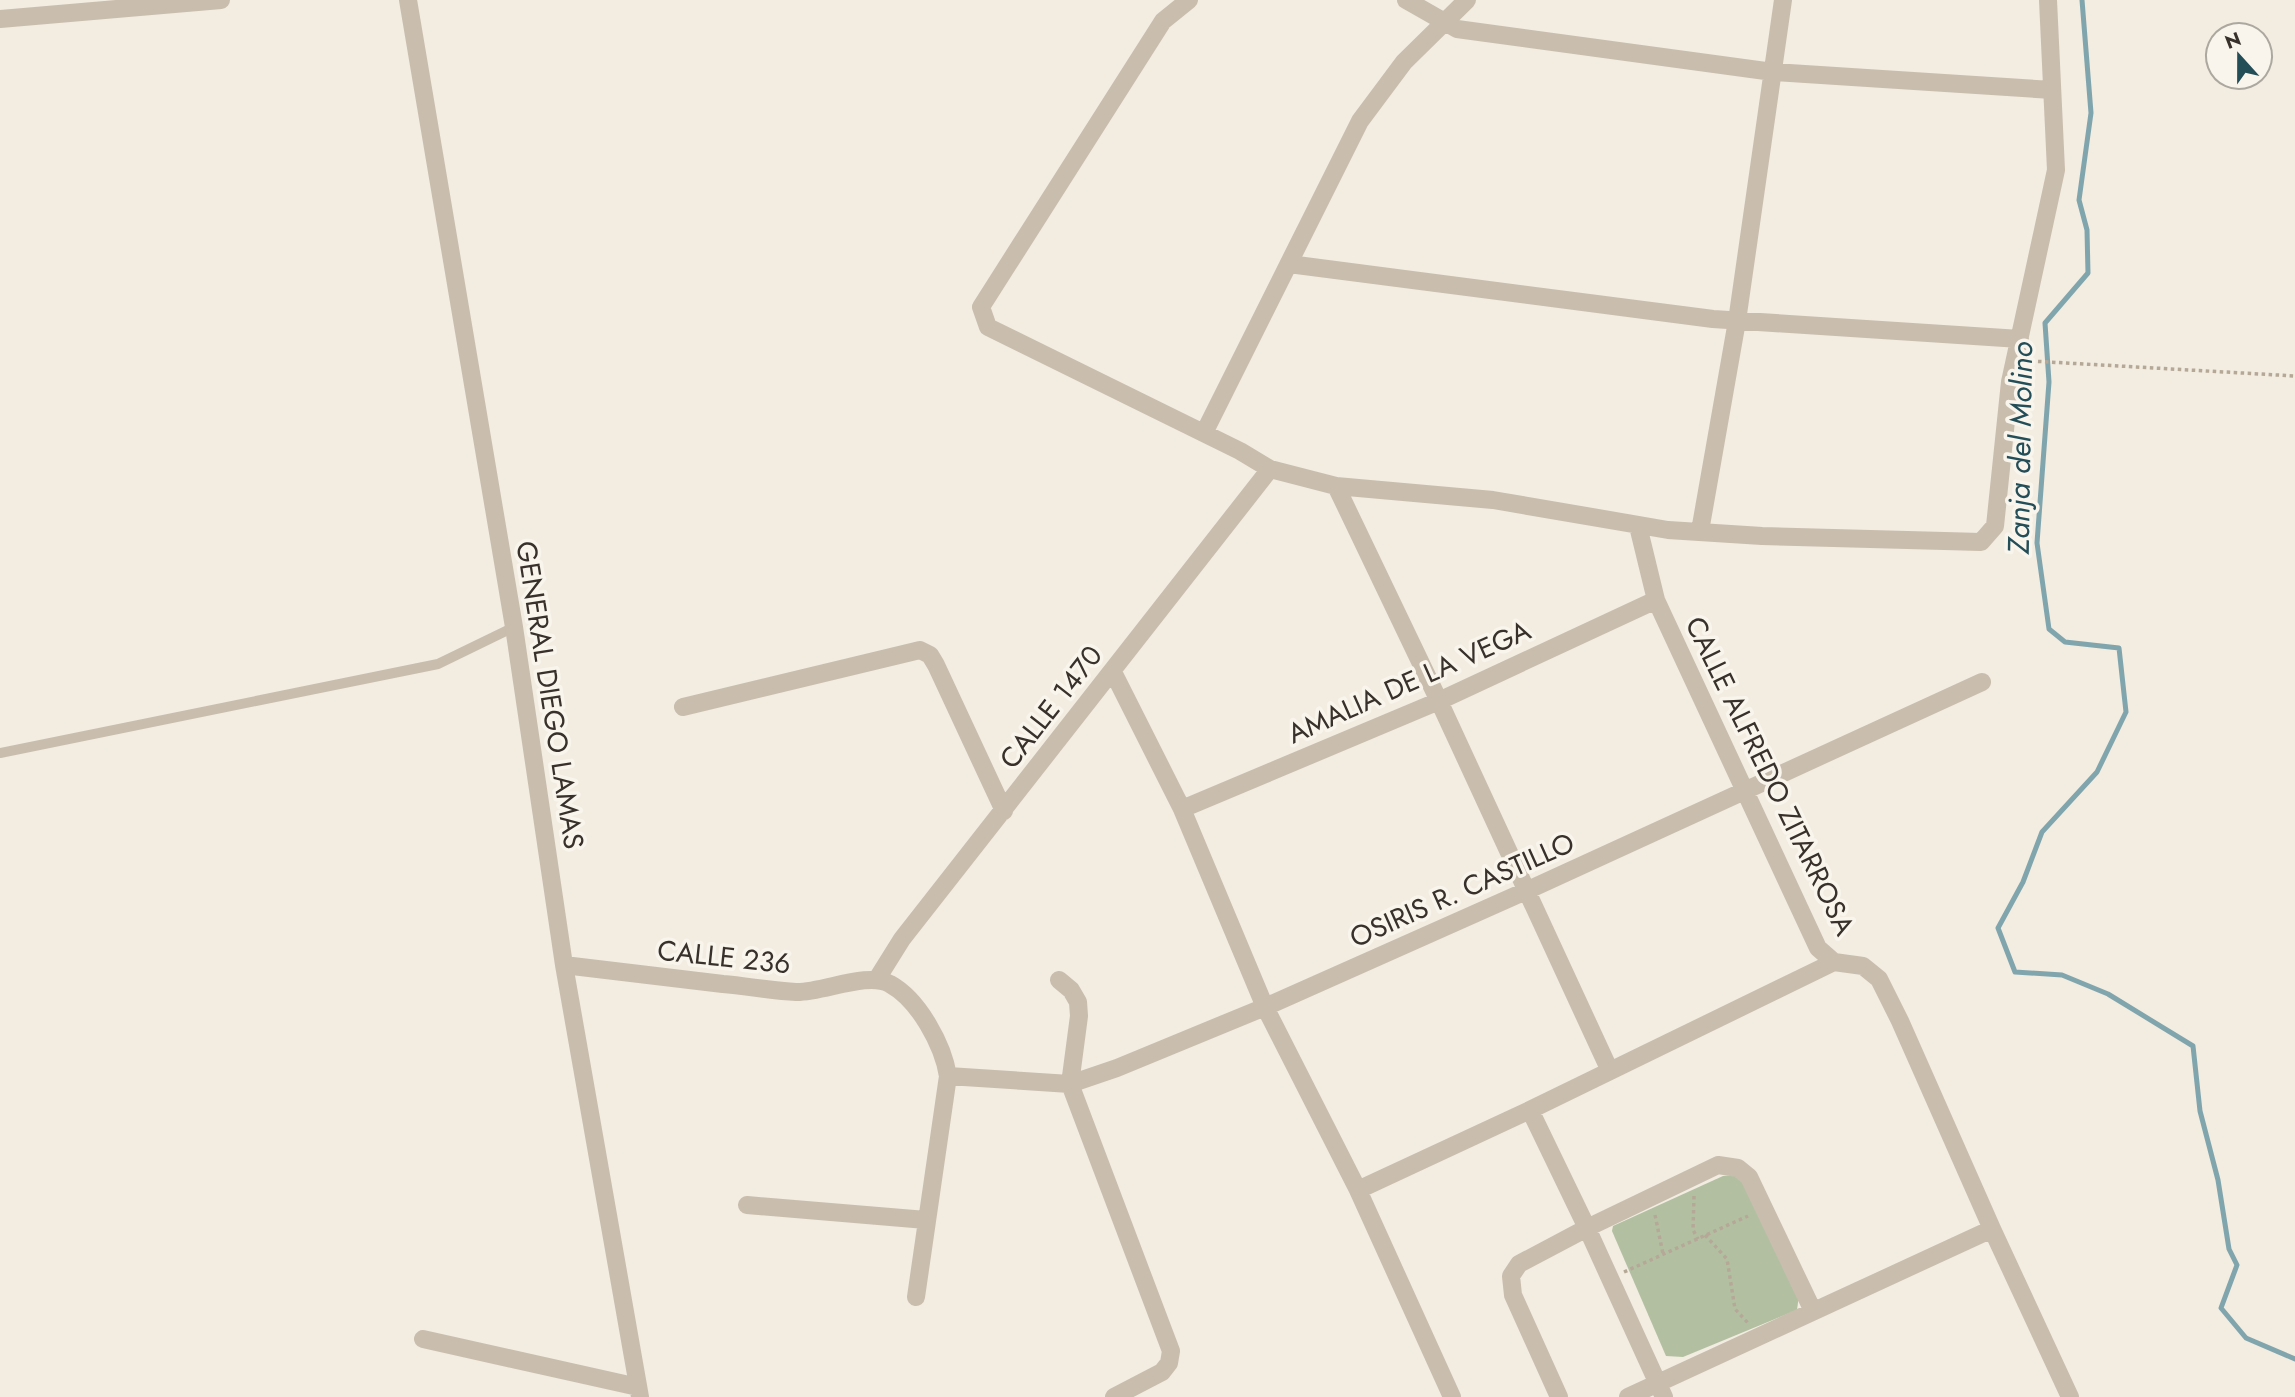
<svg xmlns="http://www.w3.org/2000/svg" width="2295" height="1397" font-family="Jost,sans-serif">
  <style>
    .green { fill: #b2c0a1 }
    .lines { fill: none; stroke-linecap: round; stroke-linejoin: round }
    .stream { stroke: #81a5ad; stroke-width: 5 }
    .path { stroke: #b5a897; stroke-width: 3.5; stroke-dasharray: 3.5 3.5; stroke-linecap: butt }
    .service { stroke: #c9bdad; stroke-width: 10 }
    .minor { stroke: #c9bdad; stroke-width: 18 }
    .labels { text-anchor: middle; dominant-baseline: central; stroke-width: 7; stroke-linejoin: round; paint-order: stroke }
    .street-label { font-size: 28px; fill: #38312b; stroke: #f9f5ed }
    .water-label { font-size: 30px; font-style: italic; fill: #234d57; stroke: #f9f5ed }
  </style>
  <rect width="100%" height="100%" fill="#f2ece1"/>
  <path class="green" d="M 1734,1175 L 1746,1182 L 1799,1295 L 1797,1310 L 1683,1357 L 1666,1356 L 1612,1231 L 1613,1226 L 1723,1176 Z"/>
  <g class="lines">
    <path class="stream" d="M 2082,0 L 2091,113 L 2079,200 L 2087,230 L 2088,273 L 2045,323 L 2049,382 L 2037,543 L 2049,629 L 2065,642 L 2119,648 L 2126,712 L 2097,772 L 2042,832 L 2023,882 L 1998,928 L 2015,972 L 2062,975 L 2108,994 L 2193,1046 L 2200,1111 L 2218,1180 L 2229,1249 L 2237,1265 L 2221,1308 L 2246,1338 L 2295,1359"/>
    <path class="path" d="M 2031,361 L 2295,376
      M 1694,1196 L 1693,1230 L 1698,1239
      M 1655,1215 L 1663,1254
      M 1705,1235 L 1727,1259 L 1735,1309 L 1749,1324
      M 1624,1272 L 1748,1216"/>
    <path class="service" d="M 0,753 L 438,664 L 514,627"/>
    <path class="minor" d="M 408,0 L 514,627 L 564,965 L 640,1397
      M 1189,0 L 1163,21 L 981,307 L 988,327 L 1240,451 L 1270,469 L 1336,486 L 1493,500 L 1668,530 L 1762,536 L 1981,542 L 1995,526 L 2010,382 L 2056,170 L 2048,0
      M 1406,0 L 1457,29 L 1773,72 L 2052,90
      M 0,19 L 221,0
      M 1289,264 L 1713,319 L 2020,339
      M 1204,433 L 1360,121 L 1404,62 L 1467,0
      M 1336,486 L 1439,701 L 1610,1071
      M 1638,526 L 1656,600 L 1818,948 L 1834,962 L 1863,966 L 1879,979 L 1900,1021 L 1992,1229 L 2070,1397
      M 1700,531 L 1737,321 L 1783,0
      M 1113,672 L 1182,809 L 1265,1007 L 1358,1190 L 1452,1397
      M 683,707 L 920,650 L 930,655 L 936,665 L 1004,811
      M 1182,809 L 1439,701 L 1656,600
      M 564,965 C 617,971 670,978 723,984 C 747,986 772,991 796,992 C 822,993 868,971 890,984 C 919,1000 943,1045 948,1076 L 916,1297
      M 877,979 L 902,939 L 1270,469
      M 1059,980 L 1071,990 L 1078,1002 L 1079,1016 L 1070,1084 L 1171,1351 L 1169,1363 L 1162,1372 L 1114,1397
      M 948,1076 L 1070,1084 L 1117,1068 L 1265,1007 L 1526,891 L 1982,682
      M 1530,1110 L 1587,1228 L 1664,1397
      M 1358,1190 L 1530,1110 L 1834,962
      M 747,1205 L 926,1220
      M 423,1339 L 638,1387
      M 1559,1397 L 1513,1295 L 1511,1276 L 1519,1264 L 1587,1228 L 1718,1165 L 1738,1168 L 1749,1177 L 1813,1311
      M 1628,1397 L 1992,1229"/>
  </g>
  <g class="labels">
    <g class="street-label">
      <text transform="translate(1409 682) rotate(-24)">AMALIA DE LA VEGA</text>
      <text transform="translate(550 695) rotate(81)">GENERAL DIEGO LAMAS</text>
      <text transform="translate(1051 707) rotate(-52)">CALLE 1470</text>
      <text transform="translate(1770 776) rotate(64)">CALLE ALFREDO ZITARROSA</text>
      <text transform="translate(1462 890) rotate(-24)">OSIRIS R. CASTILLO</text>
      <text transform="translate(724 957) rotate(6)">CALLE 236</text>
    </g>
    <g class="water-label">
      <text transform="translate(2020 448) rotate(-89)">Zanja del Molino</text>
    </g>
  </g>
  <g transform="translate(2239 56) rotate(339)"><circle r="33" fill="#f9f5ed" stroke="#aca79f" stroke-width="2"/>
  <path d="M0-5L12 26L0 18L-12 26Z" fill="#234d57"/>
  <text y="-10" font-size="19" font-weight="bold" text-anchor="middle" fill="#38312b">N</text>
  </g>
</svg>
